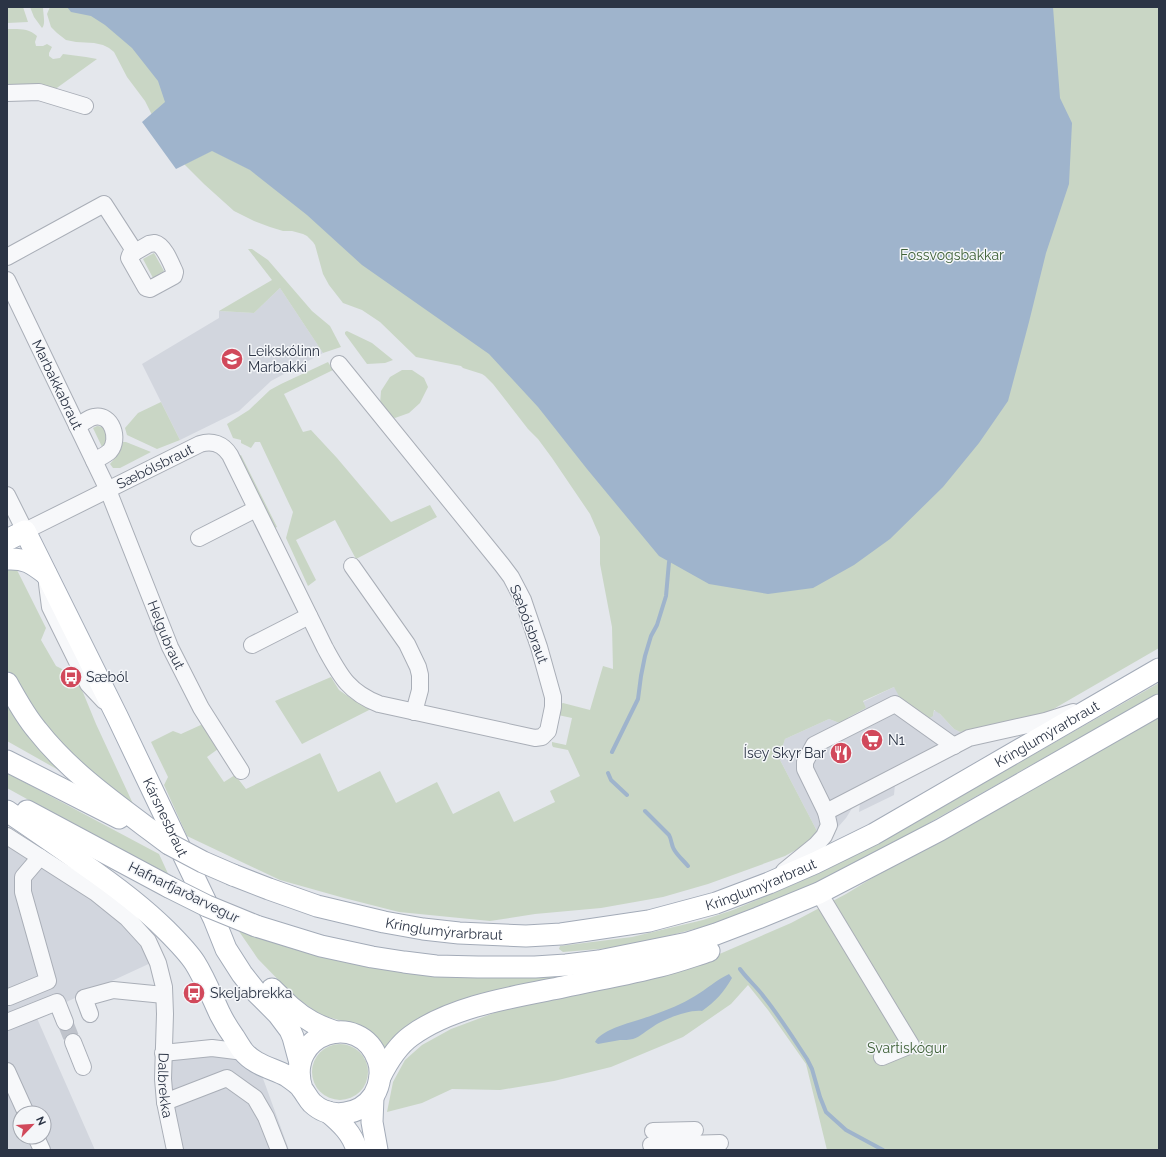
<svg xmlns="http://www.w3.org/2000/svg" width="1166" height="1157" font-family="Raleway,sans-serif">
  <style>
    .built { fill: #d2d6de; fill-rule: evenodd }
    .green { fill: #c9d6c5 }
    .water { fill: #9fb4cc }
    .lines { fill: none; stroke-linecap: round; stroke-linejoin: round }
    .stream { stroke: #9fb4cc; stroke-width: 4 }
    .minor-tunnel { stroke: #bfc3cb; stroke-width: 16; stroke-dasharray: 16 8; stroke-linecap: butt }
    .minor-casing { stroke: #a9aeb7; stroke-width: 18 }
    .major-casing { stroke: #a3abb8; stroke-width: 23 }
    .minor { stroke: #f7f8fa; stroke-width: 16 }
    .major { stroke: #fff; stroke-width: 21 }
    .major-bridge-casing { stroke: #a3abb8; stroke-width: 23; stroke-linecap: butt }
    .major-bridge { stroke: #fff; stroke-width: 21 }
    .labels { text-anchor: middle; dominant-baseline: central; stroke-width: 3; stroke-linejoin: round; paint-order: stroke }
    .park-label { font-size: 14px; fill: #3f6138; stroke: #f4f6f9 }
    .poi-label { font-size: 14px; fill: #2b3445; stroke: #f4f6f9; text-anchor: start }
    .street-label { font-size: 14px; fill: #2b3445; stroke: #f4f6f9 }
  </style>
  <rect width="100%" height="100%" fill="#e4e7ec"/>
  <path class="built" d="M 280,288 L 323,353 L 271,381 L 239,411 L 180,440 L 142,364 L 219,318 L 219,311 L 254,313 Z
    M 894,687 L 933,716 L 934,711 L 937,711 L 954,729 L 960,732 L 967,744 L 957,750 L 938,764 L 936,763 L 895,784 L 894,795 L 859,812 L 860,802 L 856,802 L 846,818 L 831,835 L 817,831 L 779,758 L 785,739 L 829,719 L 842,724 L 849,717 L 866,708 L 863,702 Z
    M 7,841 L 127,920 L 155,961 L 36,1016 L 95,1150 L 7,1150 ZM 20,1113 L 44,1113 L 44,1137 L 20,1137 Z
    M 230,1054 L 261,1073 L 289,1150 L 178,1150 L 165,1055 Z"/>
  <path class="green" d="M 9,7 L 23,7 L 28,22 L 7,23 L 7,9 Z
    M 30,7 L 43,7 C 43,14 46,24 42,28 L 34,17 Z
    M 50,7 L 1159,7 L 1159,648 L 1050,711 L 1027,720 L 960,732 L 954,729 L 940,714 L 934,710 L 933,716 L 928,719 L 900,698 L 894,687 L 863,701 L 866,708 L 849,717 L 842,724 L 829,719 L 785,739 L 779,758 L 817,831 L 812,841 L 785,856 L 708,884 L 663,897 L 601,908 L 535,914 L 490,921 L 399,912 L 344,898 L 280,880 L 187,836 L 164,785 L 168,777 L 151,742 L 173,731 L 181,734 L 203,724 L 209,736 L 218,749 L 207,757 L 224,782 L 235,775 L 246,789 L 320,753 L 338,792 L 380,771 L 396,803 L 437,782 L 453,814 L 499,791 L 514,822 L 555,802 L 550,791 L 580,776 L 568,750 L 553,747 L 552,745 L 552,742 L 566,745 L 572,718 L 558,715 L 559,705 L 563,703 L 590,710 L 603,666 L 613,669 L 612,627 L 600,564 L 600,537 L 590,514 L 552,458 L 538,439 L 528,429 L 493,384 L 485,376 L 482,374 L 463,368 L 461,366 L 416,357 L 380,322 L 362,310 L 343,303 L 329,285 L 323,274 L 315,245 L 313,242 L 307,236 L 303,234 L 292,231 L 283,231 L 270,227 L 254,221 L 234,211 L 204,184 L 185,165 L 153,117 L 145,101 L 127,77 L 114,52 L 109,48 L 103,45 L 94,43 L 76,42 L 66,40 L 57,33 L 51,27 L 47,14 Z
    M 7,29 C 18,29 29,28 37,36 L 35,42 L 36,46 L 43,46 L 47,44 L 52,47 L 49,53 L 49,56 L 53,59 L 60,58 L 63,54 L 86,57 L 97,59 L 54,90 L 7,89 Z
    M 248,249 L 252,249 L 268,260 L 312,311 L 330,326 L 341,347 L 323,353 L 280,288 L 254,313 L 219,311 L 272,280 Z
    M 154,253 L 164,271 L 153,278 L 143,259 Z
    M 347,331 L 372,343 L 393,360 L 385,363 L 367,364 L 345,334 L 345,332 Z
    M 328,362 L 333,370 L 284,394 L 303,432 L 311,430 L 337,458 L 391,522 L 430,505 L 437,517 L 356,559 L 335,520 L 296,540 L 316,580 L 308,586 L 286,538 L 293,512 L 260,442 L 255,442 L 251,448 L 241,443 L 241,440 L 233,438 L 227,424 L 249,410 L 270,390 L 281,384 Z
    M 402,370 L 412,370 L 424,378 L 428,387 L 420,403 L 409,413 L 395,418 L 386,414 L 380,404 L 381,391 L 390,377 Z
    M 161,402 L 180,440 L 157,449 L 127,435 L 125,428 L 138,413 Z
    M 97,426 C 105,426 110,436 107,443 C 106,445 104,447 103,449 L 93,428 Z
    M 123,442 L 126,442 L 151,452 L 120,468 L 113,468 L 110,464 L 120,452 Z
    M 241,455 L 277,527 L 273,529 L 237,457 Z
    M 7,564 L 16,568 L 46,628 L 41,640 L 56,666 L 70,673 L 82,690 L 96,724 L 135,808 L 73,762 L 16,690 L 7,669 Z
    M 331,677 L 339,690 L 352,699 L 373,708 L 302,744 L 275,701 Z
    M 1159,683 L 1159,693 L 934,820 L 873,857 L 835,876 L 735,917 L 706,926 L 652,940 L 611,948 L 563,952 L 559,949 L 560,946 L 632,937 L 703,920 L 733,910 L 797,883 L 994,777 Z
    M 7,693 L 69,776 L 7,741 Z
    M 1159,716 L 1159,1150 L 827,1150 L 806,1064 L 768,1010 L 748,985 L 731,1004 L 683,1037 L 611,1067 L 554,1081 L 500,1090 L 452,1089 L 422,1103 L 387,1112 L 393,1082 L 405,1060 L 422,1045 L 451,1029 L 510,1007 L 708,959 L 791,923 L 846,894 L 887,869 Z
    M 7,773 L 159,854 L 170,878 L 7,788 Z
    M 236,927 L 378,966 L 444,977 L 557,977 L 559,981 L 385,1048 L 374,1034 L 360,1026 L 321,1015 L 294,996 L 258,959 Z
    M312 1072a28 28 0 1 1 56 0a28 28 0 1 1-56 0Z"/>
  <path class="water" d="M 67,7 L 1053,7 L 1060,98 L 1072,123 L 1069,184 L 1046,253 L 1029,322 L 1008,401 L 979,443 L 943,487 L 890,539 L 854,565 L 813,588 L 768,594 L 709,584 L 659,556 L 587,469 L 538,407 L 489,354 L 362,265 L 307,215 L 250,170 L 212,151 L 176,169 L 142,122 L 165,102 L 158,81 L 132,48 L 105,25 L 91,16 L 71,12 Z
    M 729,974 L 732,978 C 724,992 715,1002 702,1011 C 690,1009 664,1019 654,1026 C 647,1030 640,1037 633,1039 C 629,1040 624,1040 620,1040 C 613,1041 605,1043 598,1044 L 595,1042 C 602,1028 638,1021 653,1015 C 667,1010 682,1004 695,996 C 707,989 716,980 729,974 Z"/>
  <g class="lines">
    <path class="stream" d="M 612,752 L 638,699 L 641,676 L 645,656 L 651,636 L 657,625 L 666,596 L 669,562
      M 608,773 L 611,780 L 627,795
      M 645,811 L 669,835 C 672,840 671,846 675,851 C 678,856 684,861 688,866
      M 740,969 C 747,979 757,987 764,997 C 780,1017 793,1038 807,1059 L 812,1069 L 820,1097 L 826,1112 L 846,1130 L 883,1150"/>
    <path class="minor-tunnel" d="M 65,1022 L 73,1042"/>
    <g class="minor-casing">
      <g id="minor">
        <path d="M 7,93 L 39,92 L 85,106"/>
        <path d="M 155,243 C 164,245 171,263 175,272 L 174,276 L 150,289 L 146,288 L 129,258 L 130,255 L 149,244 Z"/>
        <path d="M 7,257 L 104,204 L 135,252"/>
        <path id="s1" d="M 7,280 L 108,490 L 170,647 L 201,708 L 241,771"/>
        <path d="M 77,426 C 82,424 88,418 94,417 C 112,413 120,439 110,451 C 106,455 99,458 94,461"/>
        <path id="s2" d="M 7,495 L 25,531 L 200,444 C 212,440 223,444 230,455 L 325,648 C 340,675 348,692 379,704 L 535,738 L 542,737 L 548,731 L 553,707 L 553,697 L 539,647 L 523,600 L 511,577 L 502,565 L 339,364"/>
        <path d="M 199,538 L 256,509"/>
        <path d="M 352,566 L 407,644 L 418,667 L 420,675 L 420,690 L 414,712"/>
        <path d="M 47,584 L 50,607 L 88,684 L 104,701"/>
        <path d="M 252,645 L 309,616"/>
        <path d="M 826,812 L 969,738 L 1045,721 L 1073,712"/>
        <path id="s3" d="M 7,836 L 96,893 L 127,918 L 148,941 L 158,963 L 164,987 L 165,1014 L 163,1079 L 165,1102 L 175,1150"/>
        <path d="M 784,871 L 816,845 L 824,836 L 829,825 L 826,812 L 805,769 L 805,762 L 814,745 L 895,704 L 954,746"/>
        <path d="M 819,893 L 911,1045 L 882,1057"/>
        <path d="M 9,997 L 48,981 L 23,892 L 23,877 L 40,857"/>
        <path d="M 90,1014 L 84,998 L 113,990 L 164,995"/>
        <path d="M 7,1022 L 57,1002 L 65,1022"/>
        <path d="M 73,1042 L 83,1067"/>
        <path d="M 163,1053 L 212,1048 L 244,1052"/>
        <path d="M 7,1071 L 26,1113"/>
        <path d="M 165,1102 L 227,1078 L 255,1098 L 266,1117 L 279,1150"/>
        <path d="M 653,1131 L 695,1130"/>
        <path d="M 36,1137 L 42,1150"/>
        <path d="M 651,1145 L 720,1143"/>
      </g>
    </g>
    <g class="major-casing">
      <g id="major">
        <path id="s4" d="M 7,540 L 25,531 L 117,716 L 214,919 L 226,949 L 242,974 L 257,993 L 278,1014 L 290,1030 L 293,1037 L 300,1063"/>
        <path d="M 7,559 C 25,558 32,563 46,574"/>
        <path d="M 7,683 C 16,699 25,716 37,730 C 73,776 123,809 169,844"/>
        <path d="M 7,761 L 119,818"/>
        <path d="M 7,811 C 32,828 57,845 82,863 C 111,883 140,904 166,930 C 175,939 188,952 195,963 C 205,979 212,997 220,1014 C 224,1022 229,1030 234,1037 C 237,1042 240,1047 243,1051 C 254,1065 272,1068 287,1076 C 292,1080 299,1084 302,1089 C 306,1094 308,1099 312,1103 C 330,1120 360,1116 374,1095 C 380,1085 382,1071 378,1060 C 360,1009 284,1033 302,1089"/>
        <path d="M 27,811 L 169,887"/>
        <path id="s5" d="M 233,875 L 269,889 L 317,906 L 384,922 L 423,929 L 459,933 L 526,936 L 561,934 L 649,921 L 716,903 L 769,883 L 815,863 L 874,834 L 1159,669"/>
        <path d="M 256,926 L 321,946 L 372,957 L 404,962 L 436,966 L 478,967 L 535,967 L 566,965 L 599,961 L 688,943 L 716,934 L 758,918 L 819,893 L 940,830 L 1159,705"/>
        <path d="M 272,989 C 284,1001 296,1013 312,1022 C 319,1026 328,1029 336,1032"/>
        <path d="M 380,1077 C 388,1061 397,1046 411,1036 C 452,1006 513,997 563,987 C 595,980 628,974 660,966 C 677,962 693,956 709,951"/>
        <path d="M 373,1097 L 372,1122 L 377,1150"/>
        <path d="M 328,1112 C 341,1123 352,1133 357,1150"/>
      </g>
    </g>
    <use href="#minor" class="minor"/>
    <use href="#major" class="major"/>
    <g class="major-bridge-casing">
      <path id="major-bridge" d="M 169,844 L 203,862 L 233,875
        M 169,887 L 207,906 L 256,926"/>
    </g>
    <use href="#major-bridge" class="major-bridge"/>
  </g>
  <defs>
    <g id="school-disc" transform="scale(1.15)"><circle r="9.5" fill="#d1495b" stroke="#f4f6f9"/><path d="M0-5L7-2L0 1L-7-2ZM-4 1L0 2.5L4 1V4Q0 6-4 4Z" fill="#fff"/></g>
    <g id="bus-disc" transform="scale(1.15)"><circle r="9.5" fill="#d1495b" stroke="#f4f6f9"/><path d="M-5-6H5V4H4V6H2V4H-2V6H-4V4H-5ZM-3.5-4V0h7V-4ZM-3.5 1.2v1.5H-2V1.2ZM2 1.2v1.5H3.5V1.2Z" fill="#fff"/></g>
    <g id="supermarket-disc" transform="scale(1.15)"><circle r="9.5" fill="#d1495b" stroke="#f4f6f9"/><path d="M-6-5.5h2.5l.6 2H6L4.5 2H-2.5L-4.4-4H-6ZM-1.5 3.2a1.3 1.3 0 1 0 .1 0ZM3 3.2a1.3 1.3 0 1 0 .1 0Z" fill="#fff"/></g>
    <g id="restaurant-disc" transform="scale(1.15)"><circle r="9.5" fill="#d1495b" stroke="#f4f6f9"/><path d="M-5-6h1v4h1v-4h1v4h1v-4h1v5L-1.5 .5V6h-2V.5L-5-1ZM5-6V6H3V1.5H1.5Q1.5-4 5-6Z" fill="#fff"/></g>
  </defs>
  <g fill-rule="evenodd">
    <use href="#school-disc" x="232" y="359"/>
    <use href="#bus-disc" x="71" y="677"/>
    <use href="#supermarket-disc" x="872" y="740"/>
    <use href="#restaurant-disc" x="841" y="753"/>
    <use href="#bus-disc" x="194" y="993"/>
  </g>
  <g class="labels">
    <g class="park-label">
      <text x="952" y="255">Fossvogsbakkar</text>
      <text x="907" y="1048">Svartiskógur</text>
    </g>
    <g class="poi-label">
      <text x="248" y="351">Leikskólinn<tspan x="248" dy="16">Marbakki</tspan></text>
      <text x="86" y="677">Sæból</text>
      <text x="888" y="740">N1</text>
      <text x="826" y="753" text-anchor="end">Ísey Skyr Bar</text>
      <text x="210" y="993">Skeljabrekka</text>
    </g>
    <g class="street-label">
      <text stroke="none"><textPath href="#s1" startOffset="116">Marbakkabraut</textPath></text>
      <text stroke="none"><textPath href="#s2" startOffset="185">Sæbólsbraut</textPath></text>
      <text transform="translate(529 624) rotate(69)">Sæbólsbraut</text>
      <text stroke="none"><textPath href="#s1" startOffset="389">Helgubraut</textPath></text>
      <text stroke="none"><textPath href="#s5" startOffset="867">Kringlumýrarbraut</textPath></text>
      <text stroke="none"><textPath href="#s4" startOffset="339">Kársnesbraut</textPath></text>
      <text stroke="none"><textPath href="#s5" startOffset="543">Kringlumýrarbraut</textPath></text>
      <text transform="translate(184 892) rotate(26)">Hafnarfjarðarvegur</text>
      <text stroke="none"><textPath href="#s5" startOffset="219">Kringlumýrarbraut</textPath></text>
      <text stroke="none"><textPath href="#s3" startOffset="324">Dalbrekka</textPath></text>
    </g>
  </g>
  <rect width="1166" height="1157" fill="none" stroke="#2b3445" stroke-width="16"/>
  <g transform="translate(32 1125) rotate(65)"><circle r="19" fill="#f4f6f9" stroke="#a4a8b1"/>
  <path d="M0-3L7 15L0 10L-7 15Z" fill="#d1495b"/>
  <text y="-6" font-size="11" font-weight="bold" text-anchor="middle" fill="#2b3445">N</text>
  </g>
</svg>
